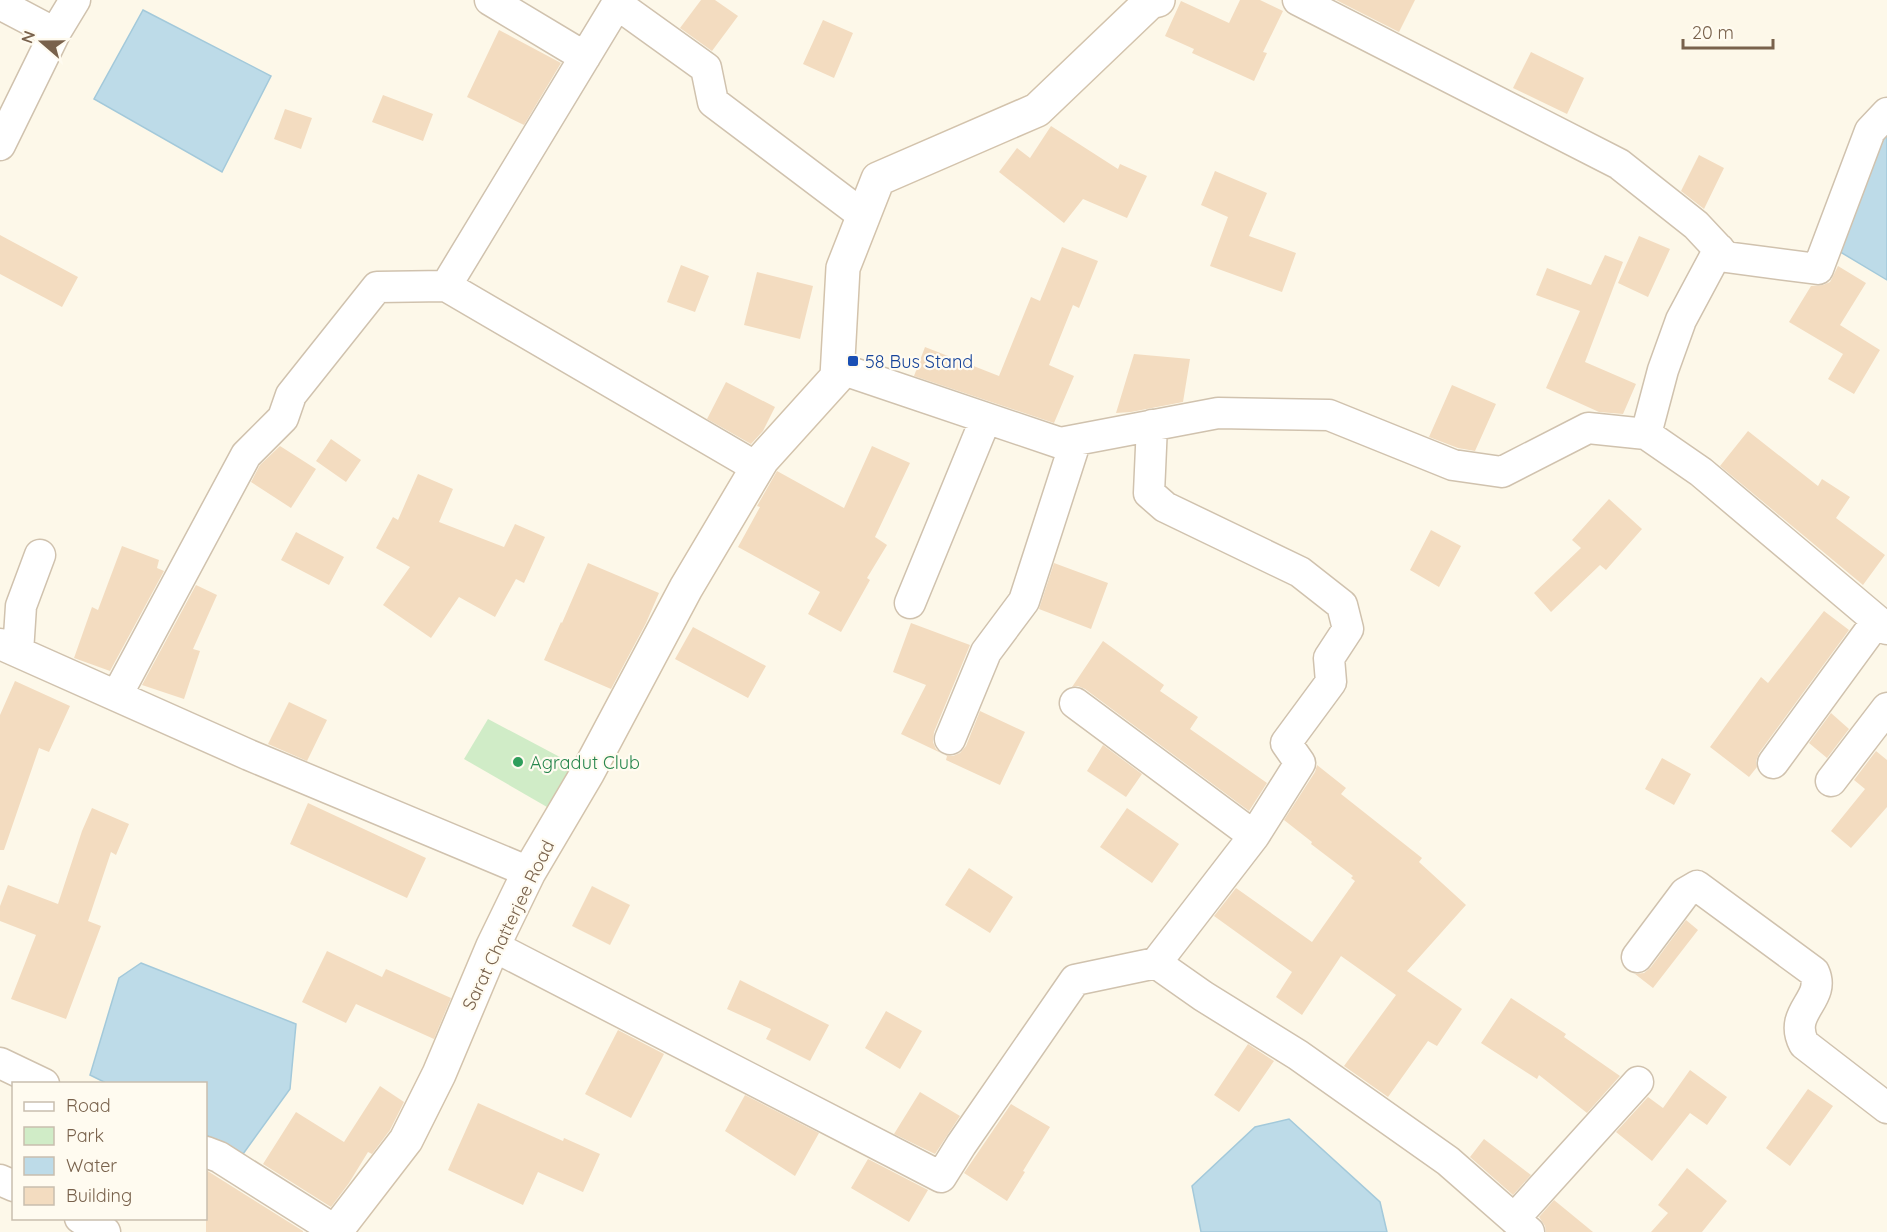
<svg xmlns="http://www.w3.org/2000/svg" width="1887" height="1232" font-family="Quicksand,sans-serif">
  <style>
    .green { fill: #d0ecc7 }
    .water { fill: #bddbe8; stroke: #a3c9da; stroke-width: 1.5 }
    .building { fill: #f3dcc0 }
    .lines { fill: none; stroke-linecap: round; stroke-linejoin: round }
    .street-casing { stroke: #d0c2ae; stroke-width: 33 }
    .secondary-casing { stroke: #d3c3ac; stroke-width: 36 }
    .street { stroke: #fff; stroke-width: 30 }
    .secondary { stroke: #fff; stroke-width: 33 }
    .transit-dot { fill: #1a4fb4; stroke: #fffbf0; stroke-width: 2 }
    .leisure-dot { fill: #2e9e5b; stroke: #fffbf0; stroke-width: 2 }
    .labels { text-anchor: middle; dominant-baseline: central; stroke-width: 4.5; stroke-linejoin: round; paint-order: stroke }
    .transit-label { font-size: 18px; fill: #164399; stroke: #fffbf0; text-anchor: start }
    .leisure-label { font-size: 18px; fill: #27864d; stroke: #fffbf0; text-anchor: start }
    .street-label { font-size: 18px; fill: #79624c; stroke: #fffbf0 }
  </style>
  <rect width="100%" height="100%" fill="#fdf8e9"/>
  <path class="green" d="M 488,719 L 573,764 L 547,807 L 464,759 Z"/>
  <path class="water" d="M 143,10 L 271,76 L 222,172 L 94,99 Z
    M 1887,122 L 1887,280 L 1832,247 Z
    M 141,963 L 296,1024 L 290,1089 L 243,1154 L 206,1135 L 206,1084 L 106,1083 L 90,1075 L 119,978 Z
    M 1289,1119 L 1380,1202 L 1387,1232 L 1201,1232 L 1192,1186 L 1255,1127 Z"/>
  <path class="building" d="M 701,0 L 715,0 L 738,16 L 712,51 L 680,28 Z
    M 1240,0 L 1260,0 L 1283,11 L 1263,52 L 1267,53 L 1254,81 L 1192,53 L 1194,49 L 1165,36 L 1181,1 L 1229,23 Z
    M 1336,0 L 1415,0 L 1399,32 Z
    M 823,20 L 853,33 L 834,78 L 803,64 Z
    M 499,30 L 561,63 L 524,125 L 467,97 Z
    M 1531,52 L 1584,78 L 1567,114 L 1513,88 Z
    M 383,95 L 433,114 L 423,141 L 372,122 Z
    M 285,109 L 312,118 L 301,149 L 274,139 Z
    M 1051,126 L 1118,169 L 1120,164 L 1147,176 L 1127,218 L 1083,199 L 1064,223 L 999,172 L 1017,148 L 1030,158 Z
    M 1699,155 L 1724,168 L 1704,209 L 1681,191 Z
    M 1215,171 L 1267,193 L 1249,236 L 1296,253 L 1282,292 L 1210,266 L 1228,217 L 1201,205 Z
    M 0,235 L 78,277 L 62,307 L 0,274 Z
    M 1639,236 L 1670,249 L 1648,297 L 1618,283 Z
    M 1062,247 L 1098,261 L 1079,308 L 1073,305 L 1049,365 L 1074,376 L 1054,423 L 914,376 L 925,347 L 999,376 L 1031,297 L 1040,301 Z
    M 1605,255 L 1623,262 L 1585,362 L 1636,384 L 1623,414 L 1599,412 L 1546,388 L 1580,311 L 1536,295 L 1547,268 L 1591,285 Z
    M 681,265 L 709,276 L 695,312 L 667,302 Z
    M 1838,266 L 1866,283 L 1840,325 L 1880,350 L 1854,394 L 1828,379 L 1843,354 L 1789,322 L 1811,286 L 1823,285 L 1830,282 Z
    M 757,272 L 813,286 L 800,339 L 744,325 Z
    M 1134,354 L 1190,359 L 1183,402 L 1131,412 L 1116,413 Z
    M 726,382 L 775,407 L 763,431 L 751,444 L 707,419 Z
    M 1452,385 L 1496,404 L 1475,451 L 1458,448 L 1429,437 Z
    M 1748,431 L 1818,486 L 1822,479 L 1850,497 L 1836,518 L 1885,555 L 1863,585 L 1720,466 Z
    M 331,439 L 361,460 L 346,482 L 316,461 Z
    M 280,446 L 316,469 L 291,508 L 251,482 L 260,465 Z
    M 872,446 L 910,463 L 875,537 L 887,545 L 867,578 L 870,580 L 841,632 L 808,614 L 820,592 L 738,547 L 760,507 L 757,506 L 777,471 L 844,508 Z
    M 418,474 L 453,489 L 439,522 L 504,547 L 515,524 L 545,537 L 524,583 L 516,579 L 495,617 L 459,597 L 431,638 L 383,605 L 410,567 L 376,548 L 393,517 L 398,520 Z
    M 1609,499 L 1642,529 L 1606,570 L 1600,565 L 1551,612 L 1534,593 L 1581,548 L 1572,540 Z
    M 1431,530 L 1461,546 L 1439,587 L 1410,570 Z
    M 296,532 L 344,557 L 329,585 L 281,560 Z
    M 122,546 L 159,560 L 157,568 L 164,571 L 110,671 L 74,658 L 92,607 L 98,610 Z
    M 588,563 L 659,593 L 646,623 L 611,689 L 544,660 L 561,622 L 562,623 Z
    M 1054,563 L 1108,583 L 1091,629 L 1039,609 Z
    M 196,585 L 217,595 L 193,649 L 200,651 L 184,699 L 142,685 Z
    M 1824,611 L 1849,630 L 1759,753 L 1756,761 L 1757,767 L 1749,777 L 1710,747 L 1761,677 L 1768,683 Z
    M 911,623 L 970,645 L 934,732 L 933,742 L 936,749 L 941,753 L 901,734 L 926,685 L 893,672 Z
    M 693,627 L 766,666 L 748,698 L 675,659 Z
    M 1103,641 L 1164,685 L 1160,691 L 1198,717 L 1190,729 L 1267,783 L 1249,811 L 1085,689 L 1078,686 L 1072,687 Z
    M 15,681 L 70,706 L 49,752 L 39,748 L 4,850 L 0,850 L 0,715 Z
    M 289,702 L 327,720 L 307,761 L 268,744 Z
    M 980,711 L 1025,732 L 1000,785 L 946,760 L 947,756 L 945,755 L 953,756 L 960,753 L 966,746 Z
    M 1831,713 L 1849,729 L 1827,758 L 1809,743 Z
    M 1103,745 L 1142,774 L 1126,797 L 1087,771 Z
    M 1876,751 L 1887,760 L 1887,807 L 1851,848 L 1831,831 L 1865,789 L 1854,780 Z
    M 1662,758 L 1691,774 L 1674,805 L 1645,789 Z
    M 1317,765 L 1346,788 L 1341,794 L 1422,858 L 1419,862 L 1466,905 L 1407,971 L 1462,1009 L 1437,1046 L 1428,1041 L 1388,1097 L 1344,1066 L 1396,995 L 1341,956 L 1302,1015 L 1276,997 L 1292,972 L 1214,916 L 1236,888 L 1312,942 L 1355,881 L 1351,878 L 1353,876 L 1311,844 L 1312,842 L 1284,820 L 1315,772 Z
    M 308,803 L 426,858 L 407,898 L 290,844 Z
    M 92,808 L 129,824 L 116,855 L 111,852 L 88,921 L 101,926 L 66,1019 L 11,999 L 36,935 L 0,921 L 0,906 L 8,885 L 58,904 L 82,831 Z
    M 1127,808 L 1179,844 L 1152,883 L 1100,847 Z
    M 969,868 L 1013,897 L 990,933 L 945,905 Z
    M 592,886 L 630,905 L 610,945 L 572,926 Z
    M 1686,920 L 1698,930 L 1653,988 L 1635,974 L 1644,973 L 1651,967 Z
    M 327,951 L 382,977 L 386,969 L 451,998 L 434,1039 L 356,1004 L 346,1023 L 302,1002 Z
    M 740,980 L 829,1025 L 810,1061 L 766,1039 L 771,1029 L 727,1009 Z
    M 1511,998 L 1566,1034 L 1564,1037 L 1620,1076 L 1587,1113 L 1539,1075 L 1537,1079 L 1481,1043 Z
    M 886,1011 L 922,1031 L 900,1069 L 865,1048 Z
    M 618,1030 L 664,1054 L 631,1118 L 585,1094 Z
    M 1248,1044 L 1274,1061 L 1239,1112 L 1214,1095 Z
    M 1690,1070 L 1727,1097 L 1707,1125 L 1690,1113 L 1652,1161 L 1616,1132 L 1648,1097 L 1663,1108 Z
    M 380,1086 L 404,1102 L 390,1130 L 372,1154 L 368,1152 L 349,1183 L 331,1207 L 263,1164 L 296,1112 L 344,1142 Z
    M 1808,1089 L 1833,1106 L 1790,1166 L 1766,1148 Z
    M 920,1092 L 960,1116 L 935,1154 L 894,1134 Z
    M 745,1095 L 819,1133 L 795,1176 L 725,1131 Z
    M 478,1103 L 563,1141 L 564,1138 L 600,1154 L 583,1192 L 538,1172 L 523,1205 L 448,1170 Z
    M 1011,1104 L 1050,1127 L 1023,1171 L 1025,1172 L 1007,1201 L 964,1173 Z
    M 1484,1139 L 1531,1175 L 1513,1195 L 1470,1157 Z
    M 868,1159 L 928,1190 L 909,1222 L 851,1188 Z
    M 1687,1168 L 1727,1201 L 1702,1232 L 1651,1232 L 1668,1213 L 1658,1205 Z
    M 206,1170 L 303,1231 L 303,1232 L 206,1232 Z
    M 1554,1200 L 1593,1232 L 1546,1232 L 1545,1226 L 1539,1217 Z"/>
  <g class="lines">
    <g class="street-casing">
      <path id="street" d="M 490,0 L 585,57
        M 620,0 L 617,4 L 706,68 L 713,102 L 864,216
        M 1298,0 L 1619,164 L 1696,225 L 1726,257 L 1818,269 L 1870,131 L 1887,113
        M 0,4 L 55,33 L 0,145
        M 617,4 L 446,286 L 758,468
        M 55,33 L 75,0
        M 838,368 L 1060,443 L 1218,413 L 1329,415 L 1453,465 L 1502,472 L 1588,428 L 1646,434 L 1701,472 L 1887,629
        M 1152,425 L 1149,493 L 1165,507 L 1300,572 L 1342,605 L 1348,629 L 1329,658 L 1331,682 L 1286,743 L 1300,763 L 1254,836
        M 1646,434 L 1663,370 L 1681,320 L 1719,249
        M 910,603 L 986,418
        M 0,644 L 249,755 L 529,872
        M 18,652 L 21,606 L 40,555
        M 117,695 L 246,455 L 283,418 L 291,395 L 377,287 L 446,286
        M 1075,703 L 1254,836 L 1156,963 L 1203,996 L 1298,1055 L 1448,1161 L 1529,1232
        M 950,739 L 986,652 L 1024,601 L 1076,440
        M 1773,763 L 1877,621
        M 1831,781 L 1887,708
        M 493,946 L 941,1177 L 961,1145 L 1075,980 L 1156,963
        M 1637,957 L 1685,893 L 1697,886 L 1814,972 C 1827,1000 1787,1011 1804,1044 L 1887,1108
        M 0,1063 L 44,1084
        M 206,1152 L 219,1157 L 336,1231
        M 0,1180 L 14,1186
        M 80,1218 L 105,1232
        M 1514,1219 L 1638,1082"/>
    </g>
    <g class="secondary-casing">
      <path id="secondary" d="M 335,1232 L 406,1140 L 439,1074 L 493,946 L 529,872 L 588,772 L 686,588 L 762,460 L 837,377 L 843,268 L 878,179 L 1037,110 L 1150,2 L 1158,0"/>
    </g>
    <use href="#street" class="street"/>
    <use href="#secondary" class="secondary"/>
  </g>
  <rect class="transit-dot" x="847" y="355" width="12" height="12" rx="3"/>
  <circle class="leisure-dot" cx="518" cy="762" r="6"/>
  <g class="labels">
    <g class="transit-label">
      <text x="865" y="361">58 Bus Stand</text>
    </g>
    <g class="leisure-label">
      <text x="530" y="762">Agradut Club</text>
    </g>
    <g class="street-label">
      <text transform="translate(508 925) rotate(-64)">Sarat Chatterjee Road</text>
    </g>
  </g>
  <rect x="12" y="1082" width="195" height="138" fill="#fffbf0" stroke="#c9beae" stroke-width="1.5"/>
  <rect x="24" y="1102" width="30" height="9" fill="#ffffff" stroke="#c9beae" stroke-width="1.5"/>
  <text x="66" y="1112" font-size="18" fill="#79624c">Road</text>
  <rect x="24" y="1127" width="30" height="18" fill="#d0ecc7" stroke="#c9beae" stroke-width="1.5"/>
  <text x="66" y="1142" font-size="18" fill="#79624c">Park</text>
  <rect x="24" y="1157" width="30" height="18" fill="#bddbe8" stroke="#c9beae" stroke-width="1.5"/>
  <text x="66" y="1172" font-size="18" fill="#79624c">Water</text>
  <rect x="24" y="1187" width="30" height="18" fill="#f3dcc0" stroke="#c9beae" stroke-width="1.5"/>
  <text x="66" y="1202" font-size="18" fill="#79624c">Building</text>
  <g transform="translate(42 42) rotate(290)" stroke="#fffbf0" stroke-width="4.5" paint-order="stroke">
  <path d="M0-4.5L10 22L0 15L-10 22Z" fill="#79624c"/>
  <text y="-9" font-size="16" font-weight="bold" text-anchor="middle" fill="#79624c">N</text>
  </g>
  <path d="M1683 39v9h90v-9" fill="none" stroke="#79624c" stroke-width="3"/>
  <text x="1692" y="39" font-size="18" fill="#79624c" stroke="#fffbf0" stroke-width="4.5" paint-order="stroke">20 m</text>
</svg>
